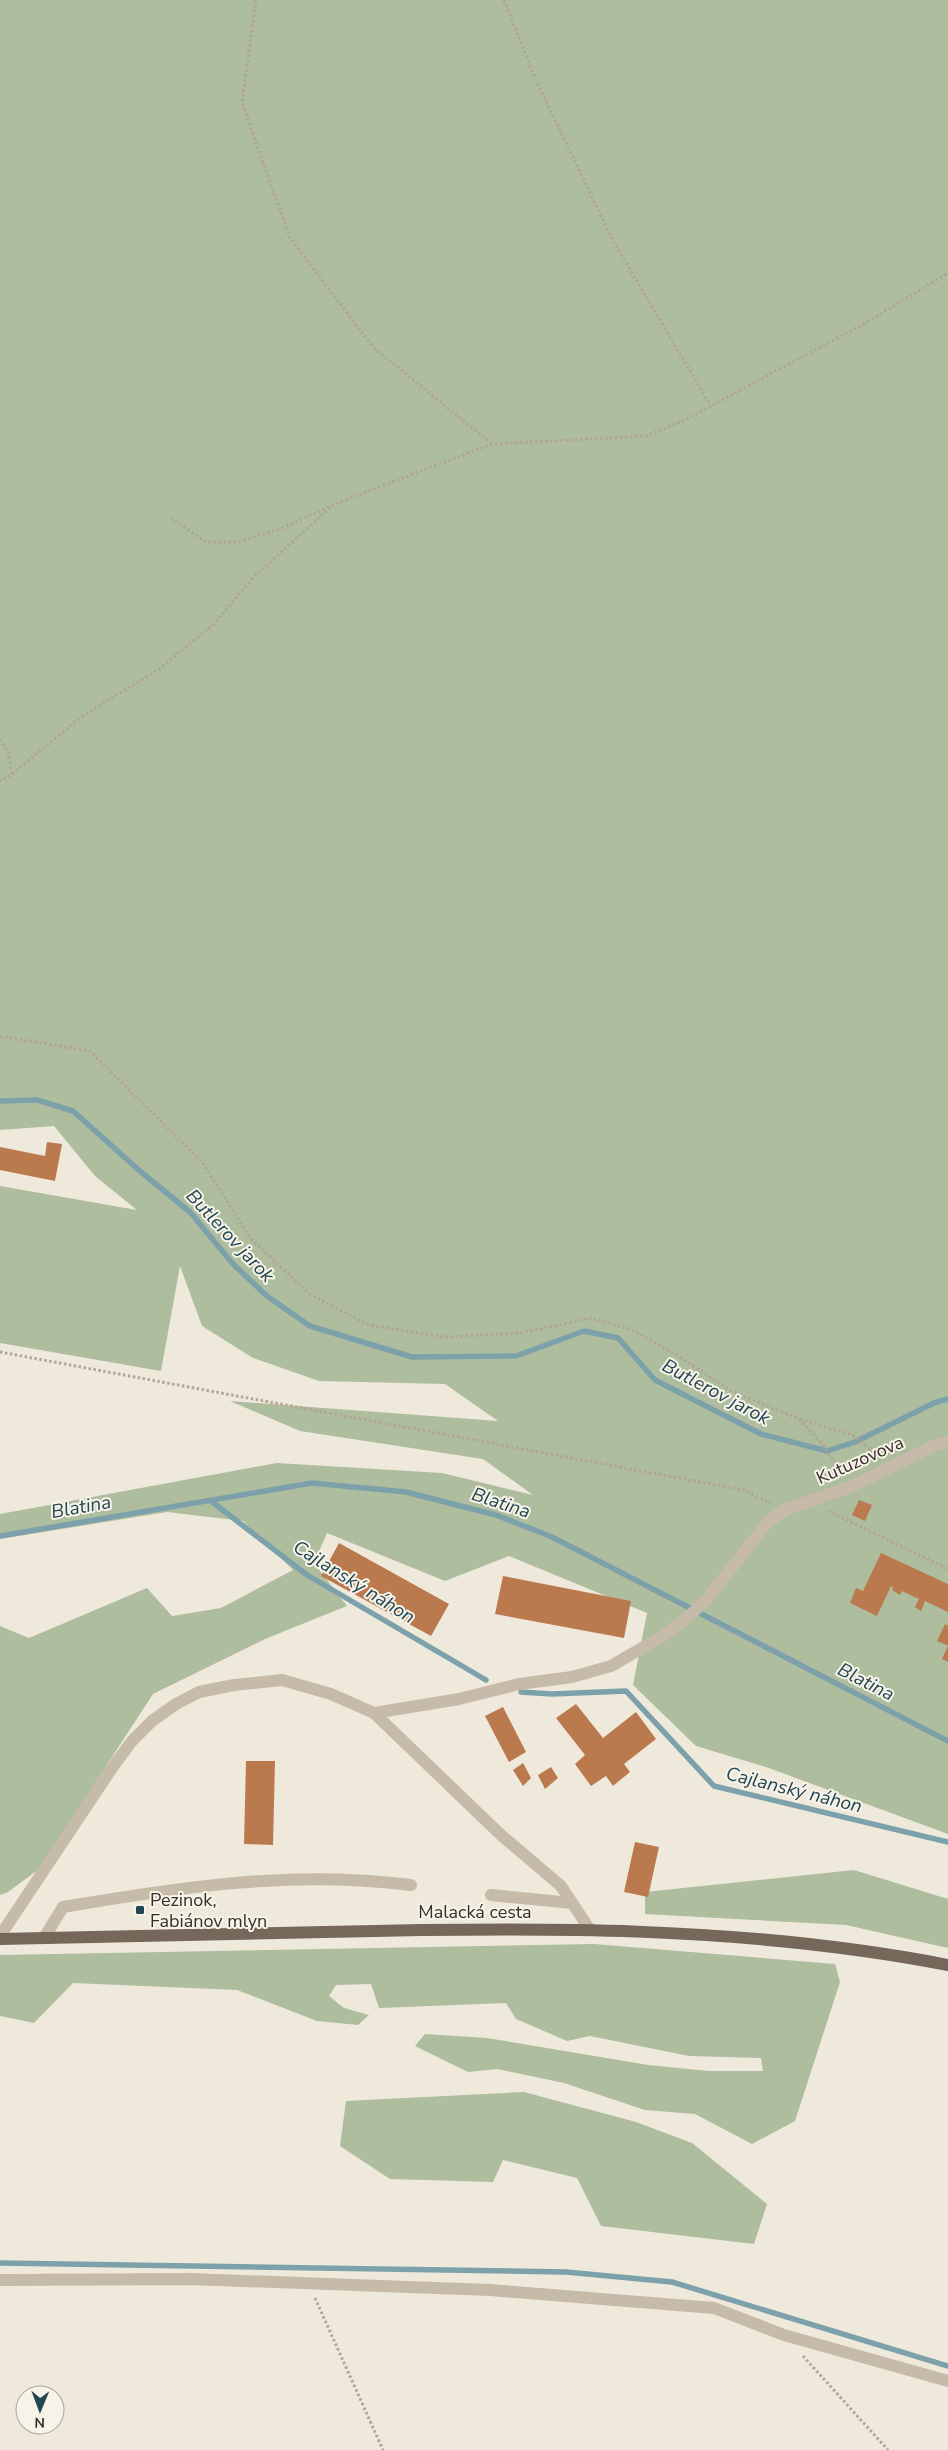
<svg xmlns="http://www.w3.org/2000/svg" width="948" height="2450" font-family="'Nunito Sans',sans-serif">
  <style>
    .green { fill: #aebd9d }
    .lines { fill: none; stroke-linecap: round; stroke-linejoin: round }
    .stream { stroke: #7da1aa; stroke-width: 5.5 }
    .building { fill: #bb794e }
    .path { stroke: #b2a593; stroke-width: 3; stroke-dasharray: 2.5 2.5; stroke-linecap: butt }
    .minor { stroke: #c6bba9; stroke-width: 12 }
    .major { stroke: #75675a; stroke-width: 12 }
    .poi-dot { fill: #214752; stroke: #f8f3e8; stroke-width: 2 }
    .labels { text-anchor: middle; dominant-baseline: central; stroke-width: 4; stroke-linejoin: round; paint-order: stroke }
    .street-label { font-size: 18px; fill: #342e28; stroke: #f8f3e8 }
    .poi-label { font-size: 18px; fill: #342e28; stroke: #f8f3e8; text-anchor: start }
    .water-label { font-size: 19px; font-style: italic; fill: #214752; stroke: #f8f3e8 }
  </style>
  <rect width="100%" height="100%" fill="#efe9dc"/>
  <path class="green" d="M 0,0 L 948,0 L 948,1834 L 766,1767 L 696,1746 L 633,1685 L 647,1613 L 509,1556 L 445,1581 L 327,1533 L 314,1563 L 347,1606 L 265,1639 L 153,1694 L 39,1869 L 8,1892 L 0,1895 L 0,1626 L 29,1638 L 147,1588 L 172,1616 L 221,1608 L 293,1570 L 243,1521 L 167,1512 L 0,1539 L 0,1514 L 277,1463 L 442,1473 L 533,1495 L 483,1459 L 300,1431 L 230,1401 L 498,1421 L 445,1384 L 319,1381 L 253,1358 L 202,1326 L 180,1266 L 161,1371 L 0,1343 L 0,1186 L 137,1210 L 95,1176 L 54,1126 L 0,1130 Z
    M 854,1870 L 948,1899 L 948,1948 L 846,1925 L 645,1914 L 645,1892 Z
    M 594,1944 L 835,1964 L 840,1982 L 795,2121 L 752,2144 L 695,2114 L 645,2110 L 564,2083 L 497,2069 L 468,2072 L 415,2046 L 425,2034 L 487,2038 L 648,2065 L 708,2071 L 763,2071 L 761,2058 L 689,2056 L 590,2036 L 567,2041 L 516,2019 L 506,2003 L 379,2008 L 371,1984 L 336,1985 L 329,1996 L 344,2008 L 369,2015 L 358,2025 L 317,2021 L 237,1990 L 73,1983 L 34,2023 L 0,2016 L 0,1955 Z
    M 524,2092 L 636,2122 L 692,2143 L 767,2204 L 754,2244 L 601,2226 L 577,2178 L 503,2160 L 493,2182 L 390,2179 L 340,2146 L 346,2101 Z"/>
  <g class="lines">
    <path class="stream" d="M 0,1101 L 37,1100 L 73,1111 L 141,1172 L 190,1212 L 233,1264 L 267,1296 L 310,1326 L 412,1357 L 516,1356 L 584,1331 L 618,1338 L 655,1380 L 761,1434 L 827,1451 L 855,1442 L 934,1403 L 948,1399
      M 211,1501 L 307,1575 L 486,1680
      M 0,1536 L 312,1483 L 406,1492 L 496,1515 L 552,1537 L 948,1741
      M 521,1692 L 552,1694 L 626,1691 L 714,1786 L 948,1842
      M 0,2263 L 566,2272 L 672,2282 L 948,2366"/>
  </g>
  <path class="building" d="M 47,1142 L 62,1144 L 55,1181 L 0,1170 L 0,1147 L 45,1156 Z
    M 859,1500 L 872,1505 L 865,1521 L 852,1515 Z
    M 339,1543 L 449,1604 L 431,1636 L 321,1576 Z
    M 881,1553 L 948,1584 L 948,1612 L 925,1601 L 921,1611 L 915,1607 L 919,1599 L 902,1591 L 900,1595 L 892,1590 L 893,1587 L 891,1586 L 877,1616 L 850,1603 L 856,1588 L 863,1591 Z
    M 503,1576 L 631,1601 L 624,1638 L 495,1614 Z
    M 945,1624 L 948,1626 L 948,1662 L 942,1659 L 948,1646 L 937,1641 Z
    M 576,1704 L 603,1738 L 636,1712 L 656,1739 L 624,1764 L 630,1772 L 613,1786 L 606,1776 L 591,1786 L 575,1764 L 585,1755 L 556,1718 Z
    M 503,1707 L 526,1752 L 509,1762 L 485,1716 Z
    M 246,1761 L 275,1761 L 273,1845 L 244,1844 Z
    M 523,1763 L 531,1778 L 523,1786 L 513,1770 Z
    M 551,1767 L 558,1778 L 545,1789 L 538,1775 Z
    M 635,1842 L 659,1847 L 648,1897 L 624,1892 Z"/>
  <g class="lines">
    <path class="path" d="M 256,0 L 242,103 L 290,238 L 374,348 L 492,444
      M 504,0 L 535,78 L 611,237 L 710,405
      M 171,518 L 206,542 L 238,542 L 280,529 L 335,504 L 492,444 L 646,436 L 687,419 L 867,322 L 948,273
      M 0,739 L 8,752 L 12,774 L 0,781
      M 12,774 L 80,718 L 159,669 L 214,624 L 255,576 L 332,506
      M 0,1036 L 90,1051 L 202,1162 L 251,1239 L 311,1295 L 369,1325 L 446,1337 L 521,1333 L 591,1318 L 635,1331 L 683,1359 L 729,1390 L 799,1419 L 824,1446 L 842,1474
      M 0,1352 L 744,1490 L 771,1503
      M 800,1419 L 855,1436 L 878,1457
      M 828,1511 L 948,1569
      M 315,2298 L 383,2450
      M 803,2356 L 888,2450"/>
    <path class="minor" d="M 374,1713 L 459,1699 L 519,1684 L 572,1677 L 611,1666 L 663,1636 L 688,1617 L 707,1599 L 768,1522 L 785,1510 L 850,1487 L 934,1446 L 948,1442
      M 491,1895 L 572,1903
      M 0,1936 L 112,1768 L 132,1741 L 152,1721 L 176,1704 L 199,1692 L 234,1685 L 282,1680 L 331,1694 L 374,1713 L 501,1835 L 561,1886 L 590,1930
      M 44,1938 L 63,1907 C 181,1887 291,1870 411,1885
      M 0,2280 L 190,2279 L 490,2290 L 714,2308 L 784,2335 L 948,2381"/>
    <path class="major" d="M 0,1939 C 108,1937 216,1934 325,1932 C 533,1927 742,1925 948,1965"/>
  </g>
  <rect class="poi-dot" x="135" y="1905" width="10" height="10" rx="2.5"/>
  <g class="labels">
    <g class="street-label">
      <text transform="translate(860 1460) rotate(-24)">Kutuzovova</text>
      <text x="475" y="1912">Malacká cesta</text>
    </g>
    <g class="poi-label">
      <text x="150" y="1900">Pezinok,<tspan x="150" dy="21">Fabiánov mlyn</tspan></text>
    </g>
    <g class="water-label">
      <text transform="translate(230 1236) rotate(47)">Butlerov jarok</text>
      <text transform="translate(716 1392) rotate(28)">Butlerov jarok</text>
      <text transform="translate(501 1503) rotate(18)">Blatina</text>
      <text transform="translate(81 1507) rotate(-10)">Blatina</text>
      <text transform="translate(354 1582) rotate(32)">Cajlanský náhon</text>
      <text transform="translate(866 1682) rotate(27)">Blatina</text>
      <text transform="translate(794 1790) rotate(14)">Cajlanský náhon</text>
    </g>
  </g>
  <g transform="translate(40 2410) rotate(181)"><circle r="24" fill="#f8f3e8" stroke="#aaa49b"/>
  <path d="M0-4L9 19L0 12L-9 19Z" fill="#214752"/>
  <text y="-8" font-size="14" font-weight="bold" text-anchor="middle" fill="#342e28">N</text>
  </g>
</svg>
